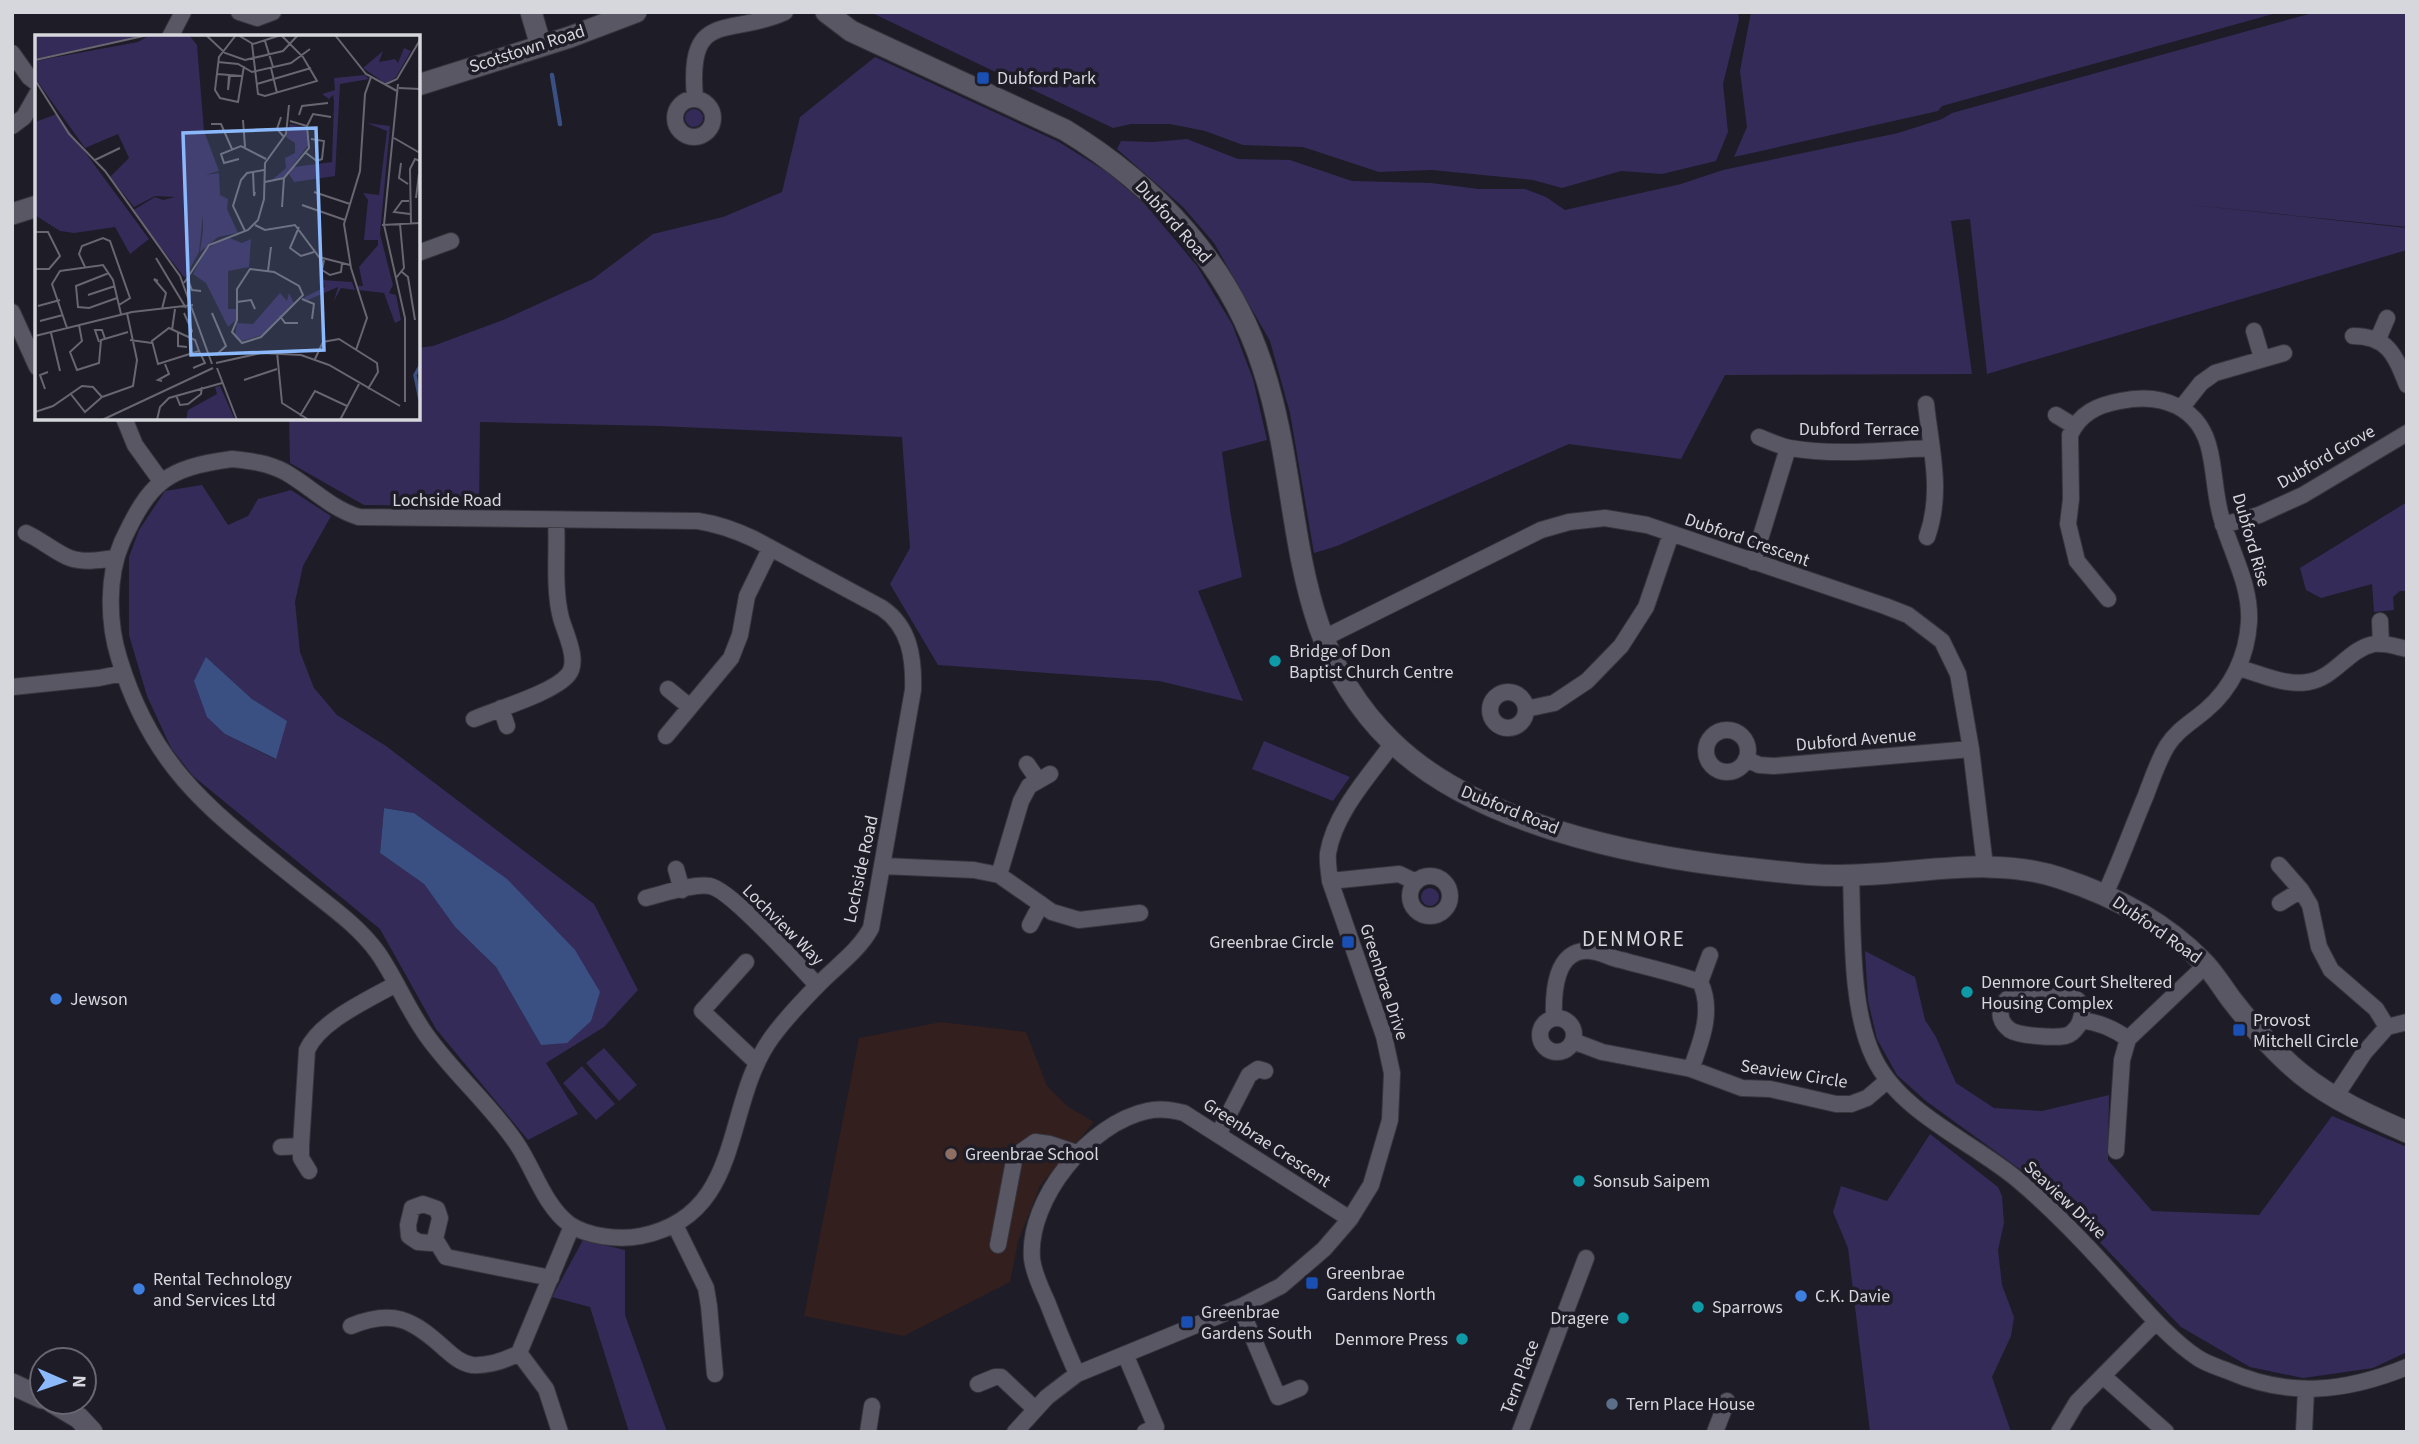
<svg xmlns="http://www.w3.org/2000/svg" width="2419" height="1444" font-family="'Source Sans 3',sans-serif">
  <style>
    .education { fill: #321f1e }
    .green { fill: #352b58; fill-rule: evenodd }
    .water { fill: #3a5082 }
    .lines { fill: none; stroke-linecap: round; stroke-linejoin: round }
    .stream { stroke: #3a5082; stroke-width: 4.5 }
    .street-casing { stroke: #35353c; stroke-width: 18 }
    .secondary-casing { stroke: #35353c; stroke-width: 23 }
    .street { stroke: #595764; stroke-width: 16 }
    .secondary { stroke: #595764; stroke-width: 21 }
    .transit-dot { fill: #1a4fb4; stroke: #1e1c27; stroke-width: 2.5 }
    .culture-dot { fill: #0f9aa8; stroke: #1e1c27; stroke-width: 2.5 }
    .shop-dot { fill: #3f7fe0; stroke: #1e1c27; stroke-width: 2.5 }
    .education-dot { fill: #8d6e63; stroke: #1e1c27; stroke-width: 2.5 }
    .service-dot { fill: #5c6f8a; stroke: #1e1c27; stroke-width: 2.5 }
    .labels { text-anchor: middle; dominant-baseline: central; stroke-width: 7; stroke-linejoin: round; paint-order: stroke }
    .street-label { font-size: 18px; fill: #d6d6dd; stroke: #1e1c27 }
    .poi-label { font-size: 18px; fill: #d6d6dd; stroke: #1e1c27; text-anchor: start }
    .quarter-label { font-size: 21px; letter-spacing: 2px; fill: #d6d6dd; stroke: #1e1c27 }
    .inset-river { fill: none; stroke: #3a5082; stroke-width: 3.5 }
    .inset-road { fill: none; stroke: #686670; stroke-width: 2 }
    .view { fill: #8cb9fc; fill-opacity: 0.15; stroke: #8cb9fc; stroke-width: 3.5 }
    .inset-edge { fill: none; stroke: #d6d6dd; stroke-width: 3.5 }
  </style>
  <rect width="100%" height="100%" fill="#1e1c27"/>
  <path class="education" d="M 941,1022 L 1026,1032 L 1047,1086 L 1067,1106 L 1094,1122 L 1040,1186 L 1018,1242 L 1010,1282 L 904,1336 L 804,1316 L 859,1038 Z"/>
  <path class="green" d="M 870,12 L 1738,12 L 1739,19 L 1723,84 L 1728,132 L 1716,161 L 1662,174 L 1621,171 L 1562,188 L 1533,180 L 1432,170 L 1379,172 L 1303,147 L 1243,145 L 1205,131 L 1170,124 L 1131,124 L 1113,128 Z
    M 1751,12 L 2280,12 L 1942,106 L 1938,111 L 1734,157 L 1747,127 L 1740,71 Z
    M 2316,12 L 2407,12 L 2407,227 L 2182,204 L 2407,228 L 2407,250 L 1987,374 L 1970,219 L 1951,221 L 1972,374 L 1725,375 L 1681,459 L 1569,444 L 1337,546 L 1314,553 L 1290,413 L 1270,341 L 1214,243 L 1183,207 L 1117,149 L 1121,141 L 1153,142 L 1187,139 L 1238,159 L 1290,160 L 1352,181 L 1431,183 L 1479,189 L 1525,189 L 1546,197 L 1565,210 L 1681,184 L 1723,170 L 1898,133 L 1942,119 L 1952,113 Z
    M 875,57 L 1059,142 L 1107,172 L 1145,204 L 1197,266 L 1232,324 L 1253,379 L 1267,440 L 1222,452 L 1231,516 L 1242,577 L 1198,591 L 1243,701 L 1159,681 L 938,665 L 890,584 L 910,548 L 902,437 L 659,426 L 480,422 L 479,506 L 364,505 L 290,463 L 289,418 L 418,418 L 418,348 L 433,346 L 503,320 L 593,279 L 653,234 L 723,217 L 782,192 L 800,117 Z
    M685 118a9 9 0 1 1 18 0a9 9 0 1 1-18 0Z
    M 202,485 L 228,525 L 248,516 L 258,499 L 291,490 L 331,516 L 303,566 L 295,602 L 300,652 L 314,688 L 337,715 L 386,746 L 594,904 L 638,990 L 604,1027 L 546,1063 L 578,1114 L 528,1140 L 436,1029 L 380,929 L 193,776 L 171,748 L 147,696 L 129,635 L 129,557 L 139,530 L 165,491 ZM 206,657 L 252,699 L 286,721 L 275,759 L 225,734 ZM 384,808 L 414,813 L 456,843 L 541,1045 L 496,967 L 455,927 L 424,884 L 380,853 Z
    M 2407,502 L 2407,591 L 2400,591 L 2393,597 L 2394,610 L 2374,612 L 2372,584 L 2321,598 L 2306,590 L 2300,568 Z
    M 1264,741 L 1350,777 L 1333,801 L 1252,769 Z
    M1421 897a9 9 0 1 1 18 0a9 9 0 1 1-18 0Z
    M 1865,951 L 1915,977 L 1925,1020 L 1936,1037 L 1956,1083 L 1994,1108 L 2042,1111 L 2109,1095 L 2108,1160 L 2152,1211 L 2259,1215 L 2332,1116 L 2407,1147 L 2407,1352 L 2373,1368 L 2303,1378 L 2250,1367 L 2181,1327 L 2062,1203 L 2035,1180 L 1926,1101 L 1897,1075 L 1877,1039 L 1868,1001 Z
    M 604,1048 L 637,1085 L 619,1101 L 586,1063 Z
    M 582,1066 L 615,1104 L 596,1120 L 563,1083 Z
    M 1930,1134 L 1998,1187 L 2002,1196 L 2004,1223 L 1998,1250 L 2002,1285 L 2014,1317 L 2011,1336 L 1992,1377 L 2011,1432 L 1870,1432 L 1848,1248 L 1833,1212 L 1841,1186 L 1887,1201 Z
    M 583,1240 L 625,1250 L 625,1315 L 667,1432 L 629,1432 L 590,1307 L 552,1297 Z"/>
  <path class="water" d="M 206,657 L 252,699 L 287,721 L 276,759 L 225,734 L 207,717 L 194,681 Z
    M 384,808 L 414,813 L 507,879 L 575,950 L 600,992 L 591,1021 L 567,1043 L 541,1045 L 496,967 L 455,927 L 424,884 L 380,853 Z"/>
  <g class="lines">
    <path class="stream" d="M 552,75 L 560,124"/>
    <g class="street-casing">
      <path id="street" d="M 239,12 L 257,18 L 273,12
        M 170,37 L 183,12
        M 12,53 L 29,77 L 37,83
        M 695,98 C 687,7 729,38 785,12
        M675 118a19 19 0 1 1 38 0a19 19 0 1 1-38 0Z
        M 12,126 L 24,117 L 37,94
        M 418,253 L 451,241
        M 12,312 L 37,367
        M 2254,331 L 2262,358
        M 2353,336 C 2388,336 2395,355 2407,385
        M 2378,339 L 2387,318
        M 1926,404 C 1931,450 1943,492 1927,537
        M 2182,407 L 2201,383 L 2215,373 L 2284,353
        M 2056,415 L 2074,426
        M 124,418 L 135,445 L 161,481
        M 1759,437 C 1769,441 1780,446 1790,448 C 1836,456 1885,450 1931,448
        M 232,459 C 251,461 268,463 285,472 C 310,486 331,509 359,517 L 698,521 C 718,524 735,530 754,539 L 882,608 C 910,627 914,658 913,690 L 871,928 C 860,949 838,965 821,982 C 804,999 786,1018 772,1037 C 722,1105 746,1215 641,1236 C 619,1240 588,1237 569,1224 C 544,1205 534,1169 517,1144 C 491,1105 454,1074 427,1036 C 408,1010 396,979 378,953 C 358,925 328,905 301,883 C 214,813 153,771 119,658 C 108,623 107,576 122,542 C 150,482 165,468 232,459 Z
        M 2223,525 L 2259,515 L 2303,495 L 2407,433
        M 26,533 C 40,539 58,554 70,558 C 84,563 101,560 115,558
        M 1753,562 L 1788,448
        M 2380,621 L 2381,644
        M 1324,638 L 1541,530 L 1569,522 L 1605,518 L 1647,525 L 1885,606 L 1908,615 L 1942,641 L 1958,674 L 1971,749 L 1985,866
        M 2239,668 C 2261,674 2285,686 2308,682 C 2335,678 2348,649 2374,644 C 2384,642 2397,647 2407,649
        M 12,687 L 99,678 L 123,673
        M 668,689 L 690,707
        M1490 710a18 18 0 1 1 36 0a18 18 0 1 1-36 0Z
        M 501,708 L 507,726
        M 1526,709 L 1554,703 L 1587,681 L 1621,646 L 1646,607 L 1671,534
        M 474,719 C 497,709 553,693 568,675 C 580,661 565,633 561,618 C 553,587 558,552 556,520
        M1706 751a21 21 0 1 1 42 0a21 21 0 1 1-42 0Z
        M 666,736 L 731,658 L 740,635 L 747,596 L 770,549
        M 1746,759 L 1759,765 L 1774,766 L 1971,749
        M 1027,764 L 1038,780
        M 2279,865 L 2301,890 L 2310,905 L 2319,947 L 2331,970 L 2376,1009 L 2387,1027
        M 883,866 L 974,870 L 999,875 L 1052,912 L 1079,920 L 1140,913
        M 676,869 L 682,890
        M 999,875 L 1021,801 L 1029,786 L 1050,774
        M1410 896a20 20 0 1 1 40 0a20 20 0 1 1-40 0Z
        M 1851,876 C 1853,930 1850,1009 1874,1058 C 1900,1113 1973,1142 2018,1180 C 2055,1211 2087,1245 2119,1281 C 2143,1307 2168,1338 2198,1358 C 2207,1364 2218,1367 2228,1371 C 2289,1398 2346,1392 2407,1367
        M 1330,881 L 1399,874 L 1416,882
        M 2105,894 C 2120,862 2132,828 2146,795 C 2152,779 2158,761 2167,746 C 2177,730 2192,722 2206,710 C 2232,688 2247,656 2249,622 C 2251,586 2232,554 2222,520 C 2215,498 2215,474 2210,452 C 2201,407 2162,392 2120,401 C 2098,405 2080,413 2070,435 L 2071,499 L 2068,524 L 2077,561 L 2108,599
        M 646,898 C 663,894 693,883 710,886 C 731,890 799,966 817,985
        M 2280,903 L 2301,890
        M 1030,925 L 1041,904
        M 746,962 L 702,1011 L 756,1062
        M 2024,990 C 2047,991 2097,988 2078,1026 C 2074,1031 2071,1035 2065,1036 C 2054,1038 2019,1036 2010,1030 C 1990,1015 2005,994 2024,990 Z
        M 1554,1018 C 1553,993 1555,948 1590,951 C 1602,952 1610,958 1621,960 C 1647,967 1674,973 1700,982
        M1540 1035a17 17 0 1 1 34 0a17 17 0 1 1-34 0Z
        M 2081,1020 C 2100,1023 2113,1028 2128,1039
        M 1573,1041 L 1602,1052 L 1691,1069 L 1742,1088 L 1770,1089 L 1836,1104 L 1851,1104 L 1867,1098 L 1887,1081
        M 1691,1069 C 1701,1042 1714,1010 1700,982 L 1710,955
        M 2335,1097 L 2364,1053 L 2387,1027 L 2407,1022
        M 1219,1133 L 1249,1075 L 1258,1069 L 1265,1071
        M 281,1147 L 301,1146
        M 2116,1151 L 2122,1060 L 2128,1039 L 2206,965
        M 309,1171 L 301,1158 L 301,1146 L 307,1050 C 320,1021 368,1000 396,984
        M 675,1225 L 706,1288 L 709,1306 L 715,1374
        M 435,1239 L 431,1243 L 418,1242 L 409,1236 L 408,1225 L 412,1208 L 423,1204 L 437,1209 L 440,1218 L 435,1239 L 446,1257 L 551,1278
        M 998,1245 L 1014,1161 L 1018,1154 L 1035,1142 L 1050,1144 L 1077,1153
        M 1240,1307 L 1278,1397 L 1300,1388
        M 351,1326 C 393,1309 412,1319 444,1348 C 452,1355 460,1363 472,1365 C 488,1366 506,1360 519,1353 L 572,1226
        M 519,1353 L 546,1389 L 560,1432
        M 1125,1354 L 1156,1427 L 1145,1432
        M 1077,1374 C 1067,1351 1057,1328 1048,1304 C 1042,1290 1034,1275 1032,1259 C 1027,1199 1090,1123 1147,1111 C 1159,1108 1173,1110 1184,1113 L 1350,1219
        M 2103,1376 L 2166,1432
        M 978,1384 L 995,1377 L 1001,1377 L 1035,1409
        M 868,1432 L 872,1406
        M 1015,1432 L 1047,1397 L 1077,1374 L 1240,1307 L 1281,1286 L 1324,1249 L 1350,1219 L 1371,1185 L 1390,1120 L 1392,1073 L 1384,1036 L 1330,881 C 1329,872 1327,861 1328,853 C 1335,812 1370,775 1393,743
        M 1520,1432 L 1586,1258
        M 1715,1432 L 1727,1401
        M 2059,1432 L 2077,1402 L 2156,1322
        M 2304,1432 L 2306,1390"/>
    </g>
    <g class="secondary-casing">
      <path id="secondary" d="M 531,12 L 541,46
        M 826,12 L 851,31 L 1065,130 C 1157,186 1230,265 1263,368 C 1306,499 1282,634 1391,741 C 1474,823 1632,856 1745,868 C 1781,872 1819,877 1856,875 C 1924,873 1994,856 2060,878 C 2112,895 2164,922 2203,962 C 2214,973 2222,987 2231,999 C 2252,1026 2274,1052 2301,1074 C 2332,1099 2370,1116 2407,1132
        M 418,85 L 570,37 L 636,12
        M 12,214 L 37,206
        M 12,1384 L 42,1398
        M 52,1402 L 79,1418 L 92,1432"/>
    </g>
    <use href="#street" class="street"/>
    <use href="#secondary" class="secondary"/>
  </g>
  <g class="transit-dot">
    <rect x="976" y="71" width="14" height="14" rx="3.5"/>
    <rect x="1341" y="935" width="14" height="14" rx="3.5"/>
    <rect x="2232" y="1023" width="14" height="14" rx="3.5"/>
    <rect x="1305" y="1276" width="14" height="14" rx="3.5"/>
    <rect x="1180" y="1315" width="14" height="14" rx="3.5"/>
  </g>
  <g class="culture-dot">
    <circle cx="1275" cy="661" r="7"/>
    <circle cx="1967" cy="992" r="7"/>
    <circle cx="1579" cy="1181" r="7"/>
    <circle cx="1698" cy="1307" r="7"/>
    <circle cx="1623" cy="1318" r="7"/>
    <circle cx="1462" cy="1339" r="7"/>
  </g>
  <g class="shop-dot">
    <circle cx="56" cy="999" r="7"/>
    <circle cx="139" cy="1289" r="7"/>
    <circle cx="1801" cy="1296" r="7"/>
  </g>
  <circle class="education-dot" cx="951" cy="1154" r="7"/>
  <circle class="service-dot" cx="1612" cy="1404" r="7"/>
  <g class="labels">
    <g class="street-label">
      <text transform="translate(527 49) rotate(-18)">Scotstown Road</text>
      <text transform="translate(1173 222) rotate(48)">Dubford Road</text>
      <text x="1859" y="429">Dubford Terrace</text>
      <text transform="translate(2326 457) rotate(-30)">Dubford Grove</text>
      <text x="447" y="500">Lochside Road</text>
      <text transform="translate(1747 540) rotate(19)">Dubford Crescent</text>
      <text transform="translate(2251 540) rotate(74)">Dubford Rise</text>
      <text transform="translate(1856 740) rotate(-5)">Dubford Avenue</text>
      <text transform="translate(1510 810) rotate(22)">Dubford Road</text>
      <text transform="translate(861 869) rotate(-78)">Lochside Road</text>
      <text transform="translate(783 925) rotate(45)">Lochview Way</text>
      <text transform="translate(2157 930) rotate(35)">Dubford Road</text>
      <text transform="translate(1384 982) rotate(72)">Greenbrae Drive</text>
      <text transform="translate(1794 1074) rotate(9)">Seaview Circle</text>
      <text transform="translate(1267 1143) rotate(33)">Greenbrae Crescent</text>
      <text transform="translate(2065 1200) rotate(43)">Seaview Drive</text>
      <text transform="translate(1520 1377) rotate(-69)">Tern Place</text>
    </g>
    <g class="poi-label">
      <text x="997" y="78">Dubford Park</text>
      <text x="1289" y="651">Bridge of Don<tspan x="1289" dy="21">Baptist Church Centre</tspan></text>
      <text x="1334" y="942" text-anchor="end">Greenbrae Circle</text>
      <text x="1981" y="982">Denmore Court Sheltered<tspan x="1981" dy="21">Housing Complex</tspan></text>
      <text x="70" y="999">Jewson</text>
      <text x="2253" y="1020">Provost<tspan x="2253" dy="21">Mitchell Circle</tspan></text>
      <text x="965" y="1154">Greenbrae School</text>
      <text x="1593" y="1181">Sonsub Saipem</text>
      <text x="1326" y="1273">Greenbrae<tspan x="1326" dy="21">Gardens North</tspan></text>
      <text x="153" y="1279">Rental Technology<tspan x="153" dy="21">and Services Ltd</tspan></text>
      <text x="1815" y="1296">C.K. Davie</text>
      <text x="1712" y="1307">Sparrows</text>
      <text x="1201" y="1312">Greenbrae<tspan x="1201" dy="21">Gardens South</tspan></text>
      <text x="1609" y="1318" text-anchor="end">Dragere</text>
      <text x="1448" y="1339" text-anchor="end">Denmore Press</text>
      <text x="1626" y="1404">Tern Place House</text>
    </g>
    <g class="quarter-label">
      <text x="1634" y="939">DENMORE</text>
    </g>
  </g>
  <g transform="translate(35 35)">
    <rect width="385" height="385" fill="#1e1c27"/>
    <path d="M 0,0 L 111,0 L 0,24 ZM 115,0 L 154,0 L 162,10 L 169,96 L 184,136 L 170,140 L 184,138 L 185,160 L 193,164 L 192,174 L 203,198 L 183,202 L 165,217 L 168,195 L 168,180 L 164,217 L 150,243 L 97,176 L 120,162 L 128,165 L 140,162 L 120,161 L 99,172 L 75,142 L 94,123 L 83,99 L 50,113 L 0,43 L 0,26 L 103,7 ZM 369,13 L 376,16 L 361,42 L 351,49 L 328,33 L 348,16 L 344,27 L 360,24 L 363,28 ZM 330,40 L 334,44 L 305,49 L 300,141 L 259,147 L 254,139 L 259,132 L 297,127 L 299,66 L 298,60 L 294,64 L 287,59 L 300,55 L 299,43 ZM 22,79 L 114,204 L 95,219 L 80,192 L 39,198 L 25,196 L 0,180 L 0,87 ZM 332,88 L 355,91 L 345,199 L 358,250 L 354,258 L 361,260 L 366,285 L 360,288 L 349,258 L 323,255 L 323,251 L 328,251 L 324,232 L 343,210 L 343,205 L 329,205 L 333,165 L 328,158 L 344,160 L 352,96 ZM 255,89 L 272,93 L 274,109 L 249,142 L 237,145 L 251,133 L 250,123 L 260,118 L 260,108 L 251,102 ZM 192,202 L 207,208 L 216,204 L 214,232 L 193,236 L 193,274 L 201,274 L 201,285 L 193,292 L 171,248 L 158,239 L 171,214 ZM 288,245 L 317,247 L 320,255 L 306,253 L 299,266 L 303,252 L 273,265 L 268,263 L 290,252 ZM 245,258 L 252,266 L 254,258 L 259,268 L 227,300 L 207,306 L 200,300 L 202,288 L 218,289 ZM 185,351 L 200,385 L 151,385 L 153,375 L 182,359 L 180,352 Z" fill="#352b58"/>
    <path class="inset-river" d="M 385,331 L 380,340 L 385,365"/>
    <path class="inset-road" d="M 171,0 L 190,18 L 210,25 L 248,16 L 263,0M 201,0 L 184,22 L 180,55 L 185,63 L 203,67 L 209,31M 203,0 L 218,9 L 246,0M 300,0 L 331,39 L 362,56M 230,6 L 238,32M 217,9 L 223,59 L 230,61 L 282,46 L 268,22 L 246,0M 0,25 L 113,0M 183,27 L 203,29 L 217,37 L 256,28 L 275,14M 236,33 L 242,58M 182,39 L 207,41M 194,39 L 193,55 L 195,40M 0,45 L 34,99 L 70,136 L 145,241 L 177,329M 222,49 L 276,33M 363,49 L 349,190 L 370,283 L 370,367M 349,50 L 362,44 L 385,5M 364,53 L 385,54M 264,80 L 267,71 L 293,68M 246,82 L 242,94 L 249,102M 208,85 L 210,112M 176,89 L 186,89 L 197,114M 272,91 L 278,79 L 296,82M 359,103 L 385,118M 271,118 L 282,126 L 287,124 L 289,106 L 276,104M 204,124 L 189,128 L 186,119 L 206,111 L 231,124M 60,125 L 85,113M 366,128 L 364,143 L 373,149M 218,136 L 219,161 L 220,157M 230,147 L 249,143 L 274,113 L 272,91 L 255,86M 279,157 L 315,169M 381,163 L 384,139M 374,166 L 367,166 L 359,177 L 375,179M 267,170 L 310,185M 247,172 L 249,143M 376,189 L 375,134 L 380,124 L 385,126M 220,190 L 230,195 L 260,190 L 284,222 L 315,230M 347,190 L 385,188M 264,192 L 255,213 L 266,221 L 279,217M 210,196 L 198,171 L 206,145 L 212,138 L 229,135M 0,197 L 13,197 L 25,221 L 14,234 L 0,234M 121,223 L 151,273M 289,225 L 287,235 L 295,240 L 306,237 L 307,228M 50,232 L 44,219 L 47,211 L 68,203 L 75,206 L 95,263 L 84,270M 215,234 L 239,237 L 264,251 L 268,260 L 226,302 L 207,308 L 197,297 L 202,285 L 202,254 ZM 233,236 L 236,212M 367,237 L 373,242 L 380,285M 74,238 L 41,251 L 43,272 L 54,273 L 82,263M 361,243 L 369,233 L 365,189M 123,246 L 119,244 L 131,258 L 127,274M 153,246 L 157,255 L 166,256 L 163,256M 149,248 L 174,210 L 213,195 L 223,185 L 229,164 L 230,128 L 251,99 L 254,70M 53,260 L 80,251M 267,264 L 279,269 L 277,284M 202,267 L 216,265 L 220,274M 3,271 L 25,265M 149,278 L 157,296 L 154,302M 177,278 L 191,311 L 181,320M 245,281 L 250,288 L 263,288M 5,286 L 28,280M 44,290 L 47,306 L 35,317 L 42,335 L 64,328 L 66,305 L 93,297M 32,293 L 17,249 L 25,236 L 68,230 L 78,245 L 86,279M 134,293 L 160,305 L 164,316 L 123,329 L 117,306 ZM 137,295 L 140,274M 143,297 L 143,311 L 152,312M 16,298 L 25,336M 0,301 L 97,277 L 158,270M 95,305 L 117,308M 64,307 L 60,295 L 67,295 L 70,304M 321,315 L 332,283 L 316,233 L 309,189 L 325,136 L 330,59 L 336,42M 242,317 L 247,368 L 274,385M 280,324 L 288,307 L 304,304 L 342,328 L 343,337 L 333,354M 181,328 L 226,318 L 266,320 L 294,330 L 365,371M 158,333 L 170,328 L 164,316M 182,333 L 202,385M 209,345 L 242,334M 127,346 L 123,345 L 134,339 L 130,329M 10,354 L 5,340 L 13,337M 35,358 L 50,377 L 67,362M 141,360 L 145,370 L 153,369 L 166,359 L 167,352M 0,377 L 18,371 L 47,351 L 58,352 L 67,362 L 98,351 L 102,325 L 92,278M 265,381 L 280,356 L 312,371M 67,385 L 178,333M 122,385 L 125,372 L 134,363 L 187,348M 305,385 L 324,349"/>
    <path class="view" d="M 281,93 L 289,315 L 156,320 L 148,98 Z"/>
    <rect width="385" height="385" class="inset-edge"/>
  </g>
  <rect width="2419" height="1444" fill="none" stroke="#d6d6dd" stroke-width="28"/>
  <g transform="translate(63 1381) rotate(92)"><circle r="33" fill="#1e1c27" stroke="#686670" stroke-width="2"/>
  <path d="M0-5L12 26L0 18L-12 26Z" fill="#8cb9fc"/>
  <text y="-10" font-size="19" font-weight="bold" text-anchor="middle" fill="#d6d6dd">N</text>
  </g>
</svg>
